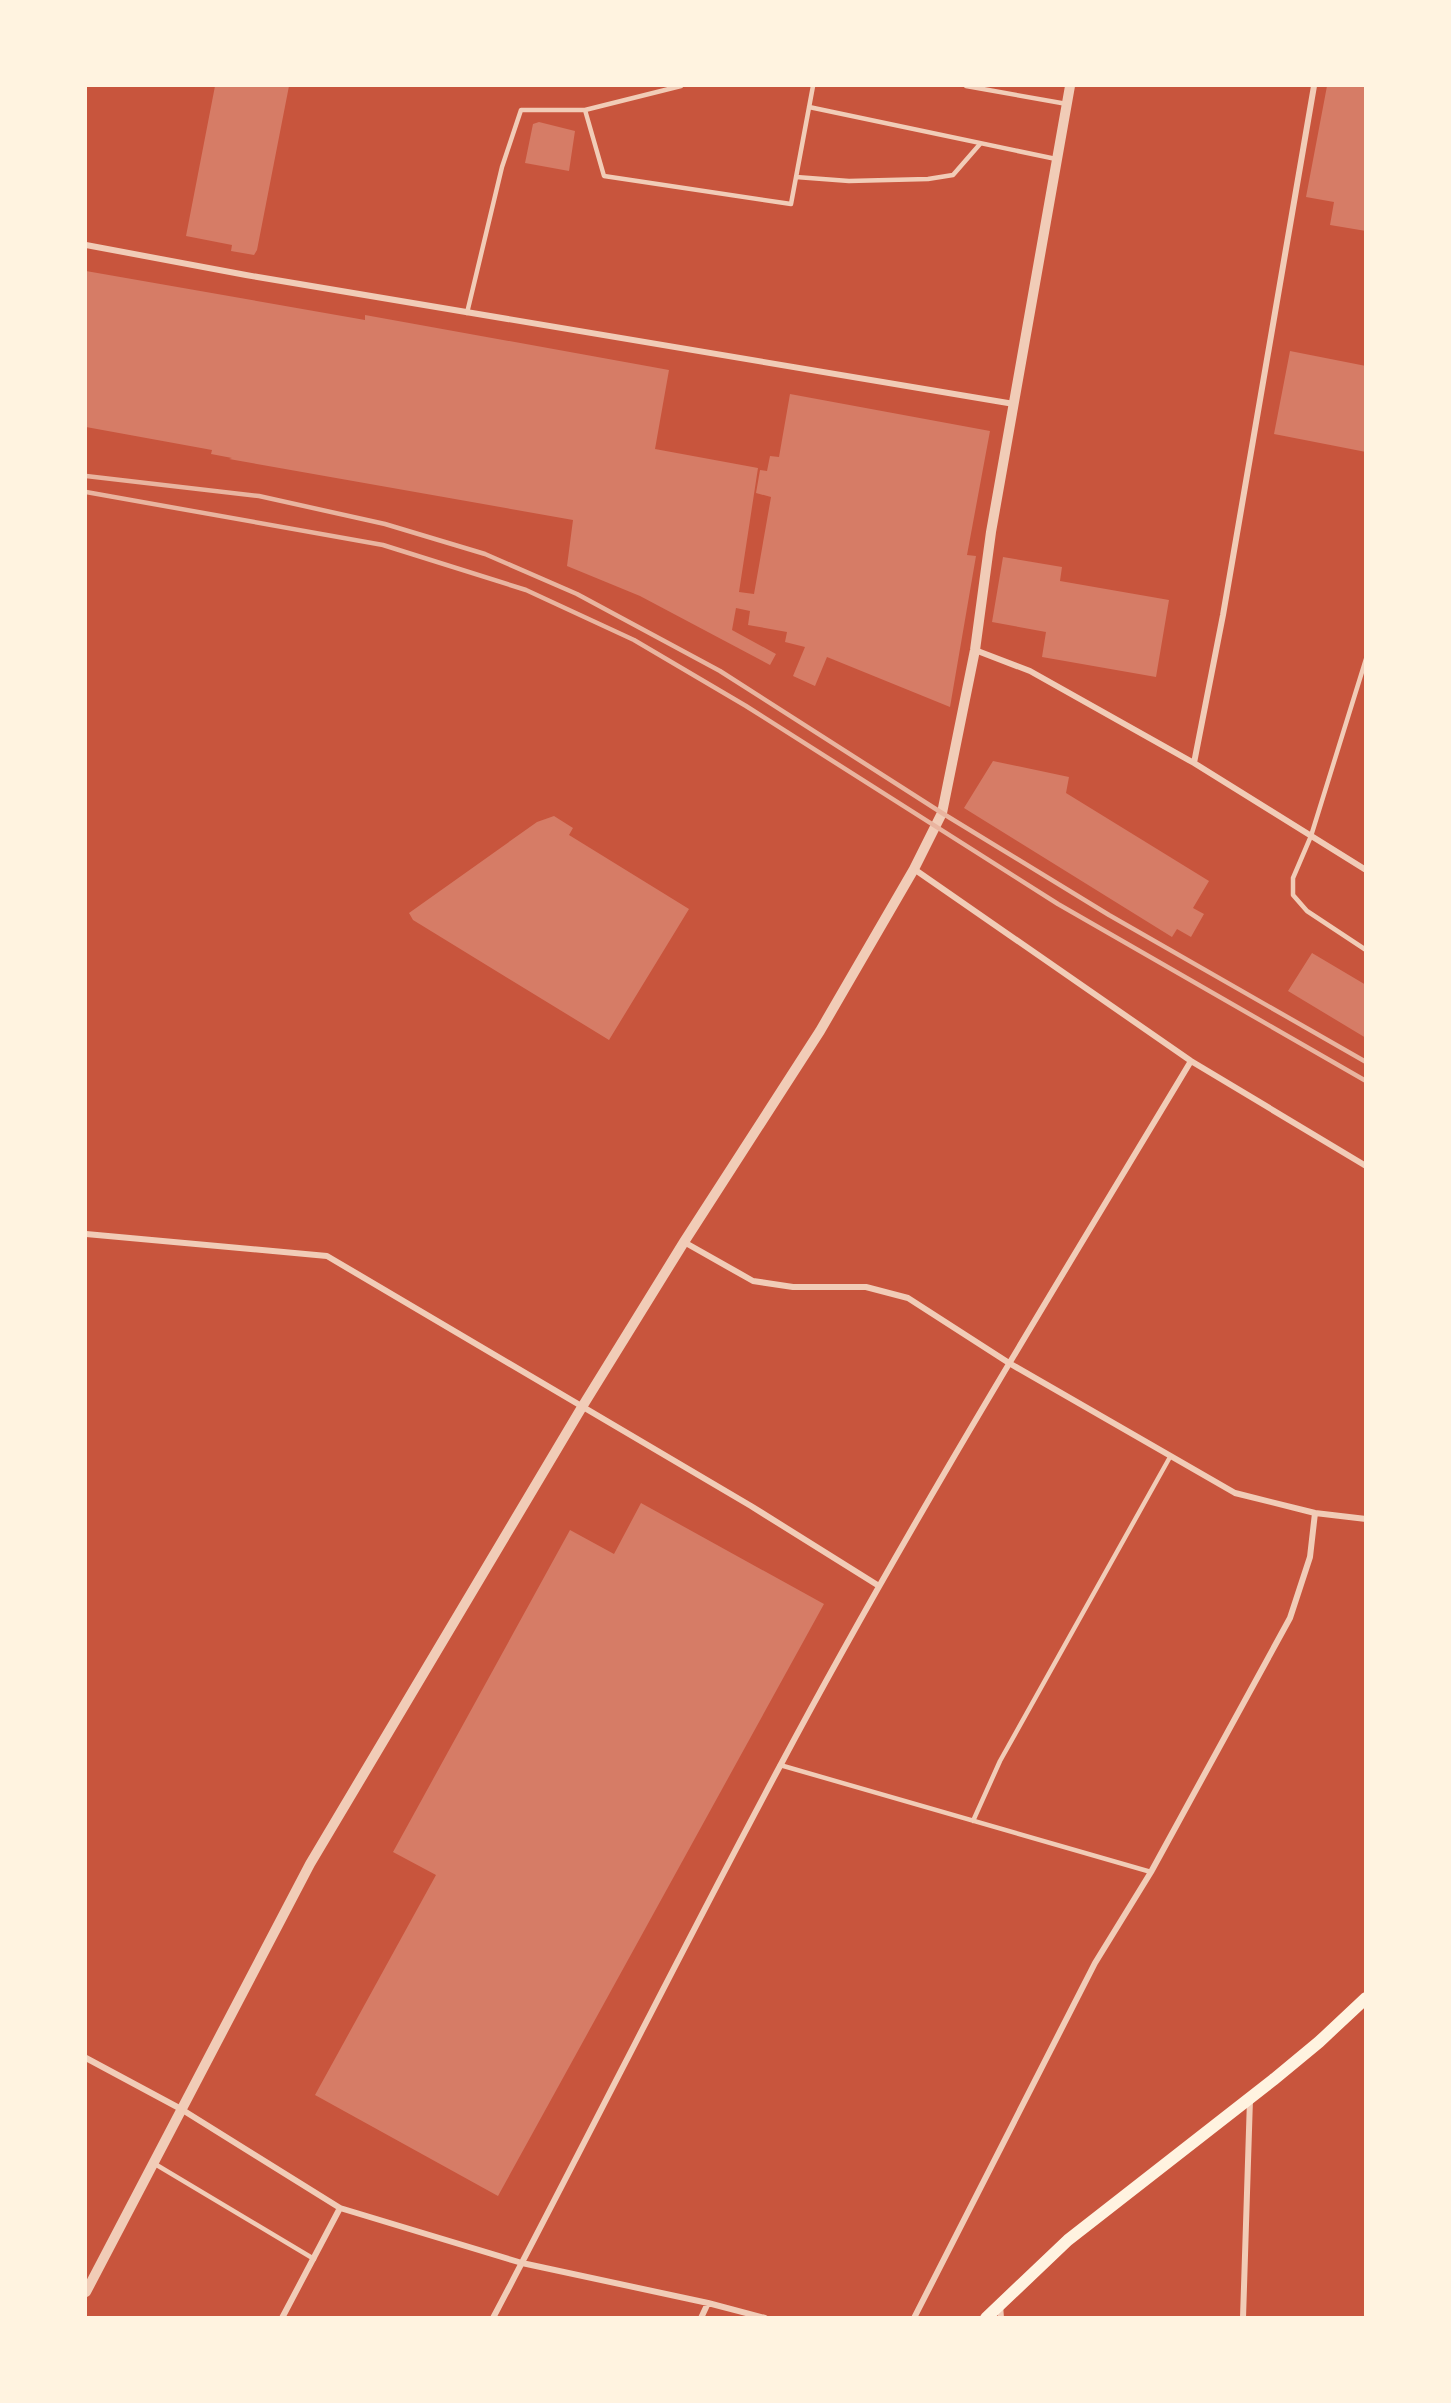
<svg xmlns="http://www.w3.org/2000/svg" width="1451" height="2403" font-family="Lato,sans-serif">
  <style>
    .building { fill: #d67c66 }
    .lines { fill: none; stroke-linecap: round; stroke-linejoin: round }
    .service { stroke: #f1ccb7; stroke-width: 4.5 }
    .minor { stroke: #f1ccb7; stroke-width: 6 }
    .tertiary { stroke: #f1ccb7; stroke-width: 10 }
    .secondary { stroke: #fff3e0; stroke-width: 12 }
    .rail { stroke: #e9b49f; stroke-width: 4.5 }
  </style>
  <rect width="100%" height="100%" fill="#c8553d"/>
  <path class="building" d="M 215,86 L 289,86 L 257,250 L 254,255 L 231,251 L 232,245 L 186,236 Z
    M 1327,86 L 1366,86 L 1366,231 L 1330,225 L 1334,202 L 1306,197 Z
    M 539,122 L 575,131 L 569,171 L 525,163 L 533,124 Z
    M 86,271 L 365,320 L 365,315 L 669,370 L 655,449 L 758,468 L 739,592 L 754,594 L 771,497 L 756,493 L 760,470 L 767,471 L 770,456 L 779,457 L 790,394 L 990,431 L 967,555 L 976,556 L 950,707 L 827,657 L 815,686 L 793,676 L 805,647 L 785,642 L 787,632 L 748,625 L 750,611 L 736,608 L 732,630 L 776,654 L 770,665 L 640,596 L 567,566 L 573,520 L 229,459 L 232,458 L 211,454 L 212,450 L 86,427 Z
    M 1290,351 L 1366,366 L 1366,452 L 1274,434 Z
    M 1003,557 L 1062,567 L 1060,581 L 1169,600 L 1156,677 L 1042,657 L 1046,632 L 992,622 Z
    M 993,761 L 1069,777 L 1066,793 L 1209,881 L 1193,908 L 1204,914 L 1191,937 L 1177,929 L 1172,937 L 964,808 Z
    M 554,816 L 573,828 L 569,835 L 689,909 L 609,1040 L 413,920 L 409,913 L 537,822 Z
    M 1312,953 L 1366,985 L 1366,1038 L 1288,991 Z
    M 641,1503 L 824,1604 L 498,2196 L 315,2095 L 436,1875 L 393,1852 L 570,1530 L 614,1554 Z"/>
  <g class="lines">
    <path class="service" d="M 681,86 L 585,110 L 604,176 L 791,204 L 813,86
      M 966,86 L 1067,104
      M 809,107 L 1056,159
      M 796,177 L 849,181 L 928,179 L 953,175 L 980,144
      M 467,313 L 502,167 L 521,110 L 585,110
      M 1366,659 L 1311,836 L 1293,878 L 1293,895 L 1307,911 L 1366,950
      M 780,1765 L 1151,1872
      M 973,1821 L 1000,1761 L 1170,1457
      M 155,2164 L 314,2259"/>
    <path class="minor" d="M 86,245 L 246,275 L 1014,404
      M 975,650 L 1030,671 L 1194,763 L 1366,870
      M 1194,763 L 1223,615 L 1314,86
      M 914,869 L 1191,1061 L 1366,1166
      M 86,1234 L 327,1256 L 751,1506 L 879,1586
      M 684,1242 L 753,1281 L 793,1287 L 866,1287 L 908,1298 L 1009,1363 L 1235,1493 L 1315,1513 L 1366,1519
      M 86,2058 L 181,2109 L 340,2208 L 522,2263 L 708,2303 L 765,2318
      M 1000,2305 L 1001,2318
      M 282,2318 L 340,2208
      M 493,2318 C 590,2134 682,1949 780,1766 C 908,1526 1051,1294 1191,1061
      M 701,2318 L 708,2303
      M 914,2318 L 1095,1963 L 1151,1872 L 1290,1618 L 1310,1557 L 1315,1513
      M 1243,2318 L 1250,2099"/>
    <path class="tertiary" d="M 86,2292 L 310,1864 L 582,1407 L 684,1242 L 820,1031 L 914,869 L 942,813 L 975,650 L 991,532 L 1070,86"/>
    <path class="secondary" d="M 986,2318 L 1068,2240 L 1273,2080 L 1319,2042 L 1366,1998"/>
    <path class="rail" d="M 86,476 L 259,496 L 385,524 L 485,554 L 577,594 L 720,671 L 942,813 L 1109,915 L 1366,1062
      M 86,492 L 383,545 L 526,590 L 634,640 L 746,706 L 1058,904 L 1366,1081"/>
  </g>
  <rect width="1451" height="2403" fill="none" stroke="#fff3e0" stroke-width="174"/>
</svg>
